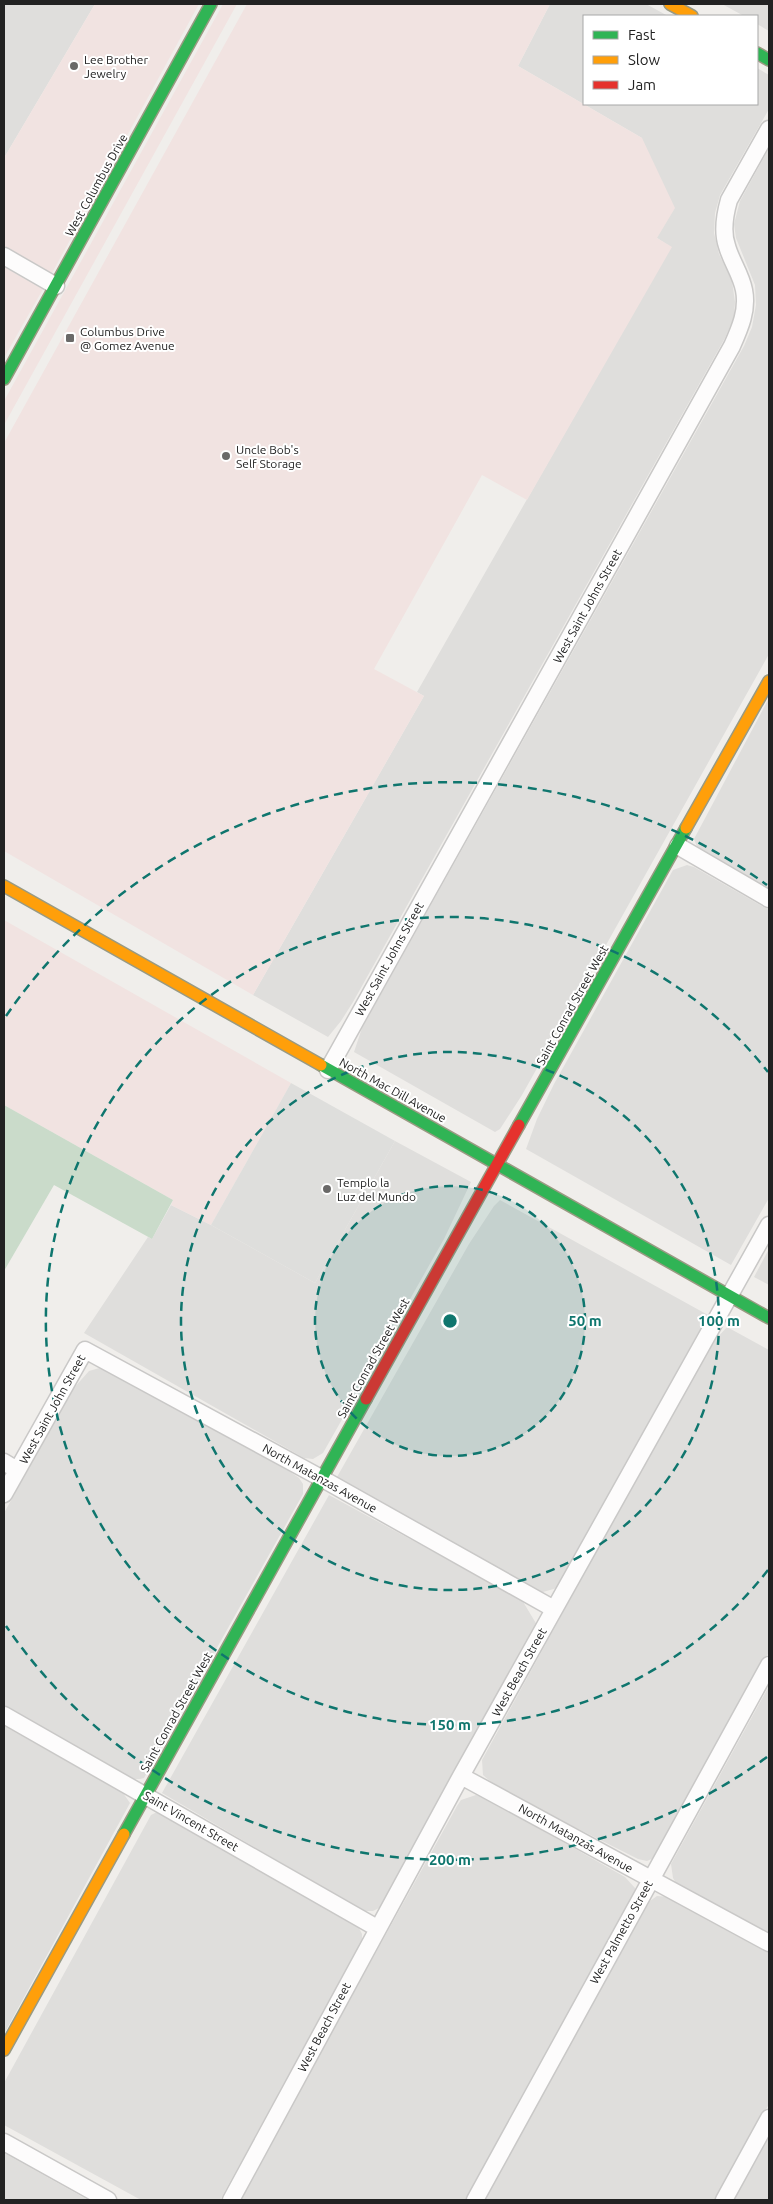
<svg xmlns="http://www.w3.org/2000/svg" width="773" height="2204" font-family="Ubuntu,sans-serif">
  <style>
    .residential { fill: #dfdedc }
    .commercial { fill: #f1e3e1 }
    .religious { fill: #dededc }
    .cemetery { fill: #cadbca }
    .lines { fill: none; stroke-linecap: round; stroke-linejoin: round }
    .street-casing { stroke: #c9c8c7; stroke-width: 19 }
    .fast-casing { stroke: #999a82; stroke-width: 14 }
    .slow-casing { stroke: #999a82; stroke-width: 14 }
    .jam-casing { stroke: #999a82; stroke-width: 14 }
    .street { stroke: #fdfcfc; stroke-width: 16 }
    .fast { stroke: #30b455; stroke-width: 11 }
    .slow { stroke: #ff9f0a; stroke-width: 11 }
    .jam { stroke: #e5322d; stroke-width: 11 }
    .ring { fill: none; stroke: #0f766e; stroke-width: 2.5; stroke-dasharray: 9 6 }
    .poi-dot { fill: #6a6968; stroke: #fff; stroke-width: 2 }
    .labels { text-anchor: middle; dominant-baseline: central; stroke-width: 4; stroke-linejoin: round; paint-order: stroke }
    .poi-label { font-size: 12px; fill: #222; stroke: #fff; text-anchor: start }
    .street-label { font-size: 12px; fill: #222; stroke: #fff }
    .centre { fill: #0f766e; stroke: #fff; stroke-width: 2.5 }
    .ring-label { font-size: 15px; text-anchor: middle; font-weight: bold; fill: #0f766e; stroke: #fff; stroke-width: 4; stroke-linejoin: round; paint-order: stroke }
  </style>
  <rect width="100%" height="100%" fill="#f0eeeb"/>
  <path class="residential" d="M 4,4 L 95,4 L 4,158 Z
    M 550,4 L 646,4 L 668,16 L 584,16 L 584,104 L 757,104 L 757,68 L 769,75 L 769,109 L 720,195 L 715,213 L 714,233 L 719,254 L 732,281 L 735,302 L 734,317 L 725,338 L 353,1002 L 341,1021 L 328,1037 L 253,995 L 424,696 L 417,692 L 671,247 L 657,238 L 642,138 L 518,66 Z
    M 722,4 L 769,4 L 769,31 L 757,24 L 757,16 L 744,16 Z
    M 769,148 L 769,654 L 522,1095 L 500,1129 L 495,1132 L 354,1052 L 362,1028 L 744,346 L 752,327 L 756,305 L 755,285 L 736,238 L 734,224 L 740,201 Z
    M 769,698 L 769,890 L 702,851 L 697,847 L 694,839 Z
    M 687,865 L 694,867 L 769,910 L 769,1198 L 731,1265 L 526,1149 L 537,1119 L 554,1084 L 673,870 Z
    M 395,1141 L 471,1182 L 444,1239 L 323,1453 L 313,1459 L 304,1458 L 84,1333 L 148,1237 L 152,1239 L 171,1205 L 211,1225 L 315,1283 Z
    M 500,1200 L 708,1315 L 557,1588 L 543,1592 L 535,1591 L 339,1481 L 337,1477 L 469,1244 L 494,1206 Z
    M 769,1249 L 769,1285 L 754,1277 Z
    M 727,1327 L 769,1350 L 769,1652 L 656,1857 L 647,1861 L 638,1859 L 499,1789 L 483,1775 L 482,1760 L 699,1365 L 716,1339 Z
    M 103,1367 L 289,1471 L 299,1478 L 303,1484 L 303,1494 L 144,1778 L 140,1779 L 132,1779 L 4,1707 L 4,1513 L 73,1389 L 89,1371 Z
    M 329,1495 L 522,1600 L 537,1625 L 383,1906 L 373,1911 L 364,1911 L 162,1793 Z
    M 769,1686 L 769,1934 L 676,1883 L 673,1878 L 671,1864 Z
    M 4,1726 L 123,1793 L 130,1803 L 4,2034 Z
    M 476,1795 L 483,1797 L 625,1877 L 635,1888 L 635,1895 L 467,2200 L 239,2200 L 457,1806 L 461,1800 Z
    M 157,1812 L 165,1814 L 358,1926 L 362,1934 L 362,1942 L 220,2200 L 141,2200 L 4,2125 L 4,2083 L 151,1815 Z
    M 657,1896 L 670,1897 L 769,1952 L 769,2104 L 716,2200 L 484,2200 L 650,1901 Z
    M 769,2137 L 769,2200 L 734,2200 Z
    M 4,2153 L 88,2200 L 4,2200 Z"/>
  <path class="commercial" d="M 95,4 L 199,4 L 52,273 L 4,246 L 4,158 Z
    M 223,4 L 237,4 L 4,425 L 4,401 Z
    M 247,4 L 550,4 L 518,66 L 642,138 L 675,208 L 657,238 L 672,247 L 527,500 L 482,475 L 374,669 L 424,696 L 253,995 L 4,851 L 4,443 Z
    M 4,267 L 43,289 L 4,358 Z
    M 4,920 L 291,1083 L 211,1225 L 171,1205 L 173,1200 L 4,1105 Z"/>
  <path class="religious" d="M 291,1083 L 395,1141 L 315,1283 L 211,1225 Z"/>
  <path class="cemetery" d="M 4,1105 L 173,1200 L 152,1239 L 54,1185 L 4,1271 Z"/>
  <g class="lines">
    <g class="street-casing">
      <path id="street" d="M 4,256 L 56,286
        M 678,846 L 769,899
        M 328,1070 L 732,346 C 740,328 748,310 744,290 C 741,274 731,261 727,246 C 722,232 725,214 729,200 L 769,129
        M 4,1462 L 17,1470
        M 4,1494 L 85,1350 L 321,1478 L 554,1609
        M 4,1715 L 377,1928
        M 461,1776 L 769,1943
        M 4,2142 L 108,2200
        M 231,2200 L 461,1776 L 769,1225
        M 475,2200 L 769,1665
        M 724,2200 L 769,2118"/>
    </g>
    <g class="fast-casing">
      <path id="fast" d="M 757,53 L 769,60
        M 4,379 L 211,4
        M 321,1065 L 769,1318
        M 519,1125 L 686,828
        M 124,1834 L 366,1399"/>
    </g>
    <g class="slow-casing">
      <path id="slow" d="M 670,4 L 692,16
        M 686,828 L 769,681
        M 4,886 L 321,1065
        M 4,2050 L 124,1834"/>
    </g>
    <g class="jam-casing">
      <path id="jam" d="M 366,1399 L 519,1125"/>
    </g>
    <use href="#street" class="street"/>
    <use href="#fast" class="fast"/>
    <use href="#slow" class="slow"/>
    <use href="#jam" class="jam"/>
  </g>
  <circle cx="450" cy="1321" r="135" fill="#0f766e" fill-opacity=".12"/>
  <g class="ring">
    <circle cx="450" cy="1321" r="135"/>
    <circle cx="450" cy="1321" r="269"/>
    <path d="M768 1570A404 404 0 1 1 768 1072"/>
    <path d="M767 1757A539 539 0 0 1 6 1626M6 1016A539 539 0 0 1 767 885"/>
  </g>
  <g class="poi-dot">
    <circle cx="74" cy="66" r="5"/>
    <rect x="65" y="333" width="10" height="10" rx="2.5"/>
    <circle cx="226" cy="456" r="5"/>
    <circle cx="327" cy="1189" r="5"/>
  </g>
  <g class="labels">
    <g class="poi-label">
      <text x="84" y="59">Lee Brother<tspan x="84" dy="14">Jewelry</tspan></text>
      <text x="80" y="331">Columbus Drive<tspan x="80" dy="14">@ Gomez Avenue</tspan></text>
      <text x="236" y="449">Uncle Bob's<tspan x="236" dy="14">Self Storage</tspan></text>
      <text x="337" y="1182">Templo la<tspan x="337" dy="14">Luz del Mundo</tspan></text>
    </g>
    <g class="street-label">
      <text transform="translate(96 185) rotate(-61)">West Columbus Drive</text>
      <text transform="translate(587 606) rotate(-61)">West Saint Johns Street</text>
      <text transform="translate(389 959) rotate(-61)">West Saint Johns Street</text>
      <text transform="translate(572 1005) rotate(-61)">Saint Conrad Street West</text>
      <text transform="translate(393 1090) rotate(29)">North Mac Dill Avenue</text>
      <text transform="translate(373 1358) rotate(-61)">Saint Conrad Street West</text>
      <text transform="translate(52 1409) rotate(-61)">West Saint John Street</text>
      <text transform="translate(320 1478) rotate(29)">North Matanzas Avenue</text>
      <text transform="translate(519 1672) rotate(-61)">West Beach Street</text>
      <text transform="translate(176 1712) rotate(-61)">Saint Conrad Street West</text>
      <text transform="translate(191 1821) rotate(30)">Saint Vincent Street</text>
      <text transform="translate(576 1838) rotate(29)">North Matanzas Avenue</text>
      <text transform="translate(621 1932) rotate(-61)">West Palmetto Street</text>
      <text transform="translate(324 2027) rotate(-62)">West Beach Street</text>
    </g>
  </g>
  <circle cx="450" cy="1321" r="8" class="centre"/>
  <g class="ring-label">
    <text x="585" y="1326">50 m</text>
    <text x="719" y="1326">100 m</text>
    <text x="450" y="1730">150 m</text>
    <text x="450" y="1865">200 m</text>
  </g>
  <rect width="773" height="2204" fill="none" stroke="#222222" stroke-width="10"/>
  <rect x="583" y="15" width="175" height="90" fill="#ffffff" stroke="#a7a7a7"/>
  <rect x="593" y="31" width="25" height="8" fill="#30b455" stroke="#a7a7a7"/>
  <text x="628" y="40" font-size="15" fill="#222222">Fast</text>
  <rect x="593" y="56" width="25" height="8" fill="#ff9f0a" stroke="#a7a7a7"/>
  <text x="628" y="65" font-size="15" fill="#222222">Slow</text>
  <rect x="593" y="81" width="25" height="8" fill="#e5322d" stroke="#a7a7a7"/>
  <text x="628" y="90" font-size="15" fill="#222222">Jam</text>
</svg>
